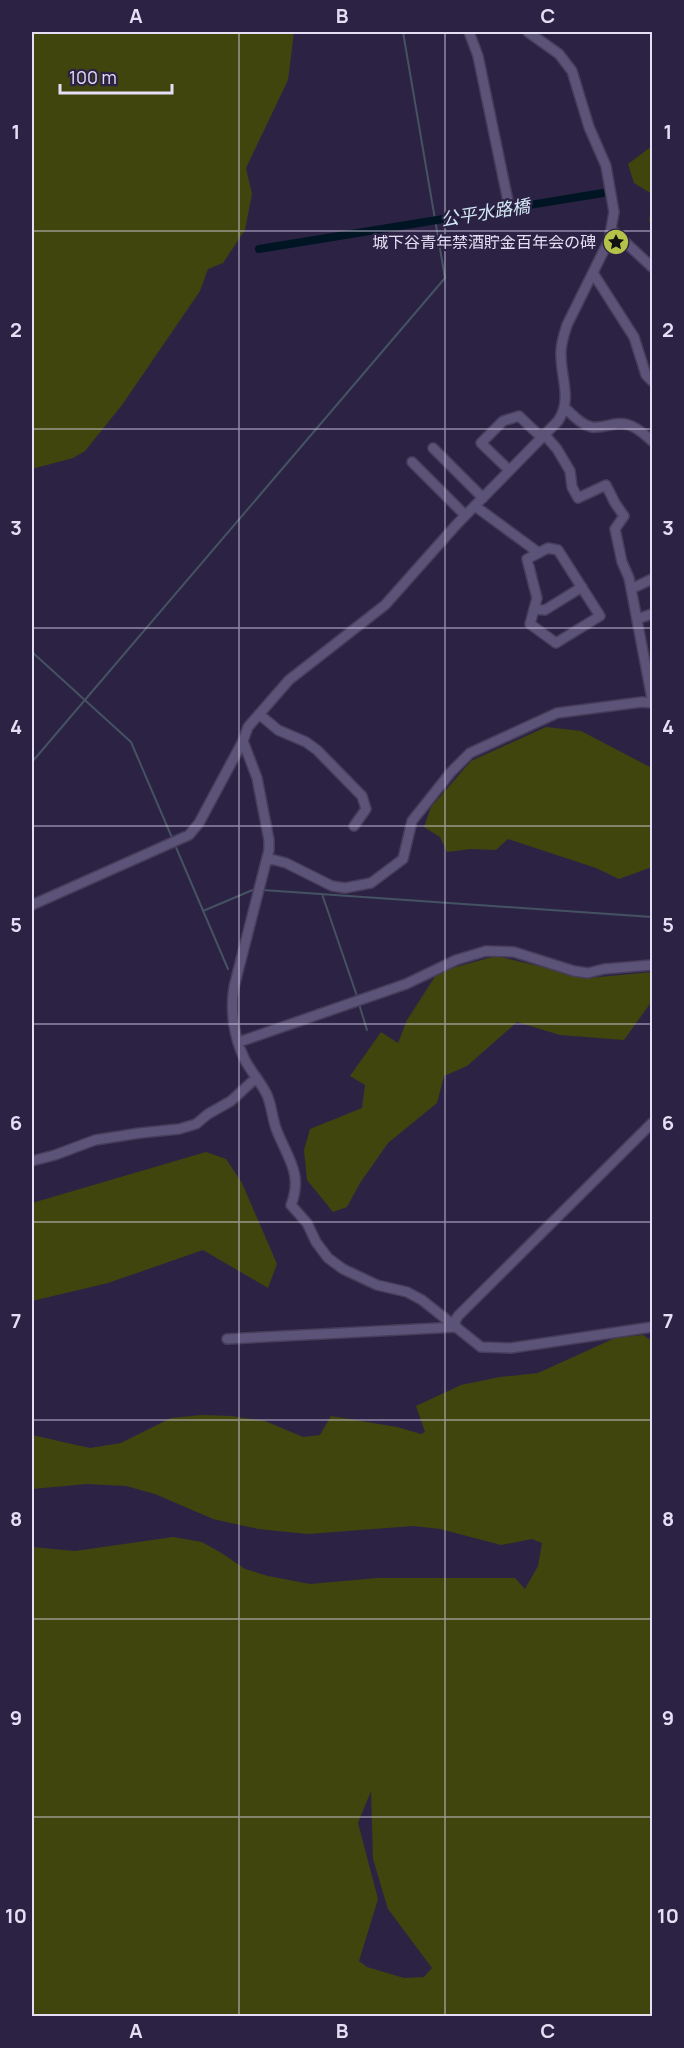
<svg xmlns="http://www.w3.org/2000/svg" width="684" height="2048" font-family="Manrope,'Noto Sans JP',sans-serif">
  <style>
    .green { fill: #3f450d; fill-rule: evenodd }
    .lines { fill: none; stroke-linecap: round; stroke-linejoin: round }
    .stream { stroke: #445262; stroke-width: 2 }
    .canal { stroke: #001523; stroke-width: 8 }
    .minor-casing { stroke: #473d5a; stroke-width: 12 }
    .minor { stroke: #5c5379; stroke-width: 9 }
    .grid { fill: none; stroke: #e4dff5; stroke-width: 1.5; stroke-opacity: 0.55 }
    .labels { text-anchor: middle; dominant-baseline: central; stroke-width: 4.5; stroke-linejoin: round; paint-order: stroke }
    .poi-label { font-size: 16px; fill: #e4dff5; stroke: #2c2344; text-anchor: end }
    .water-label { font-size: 18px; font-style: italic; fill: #d3e8f5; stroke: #2c2344 }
    .neatline { fill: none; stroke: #e4dff5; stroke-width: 2 }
    .grid-label { font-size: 20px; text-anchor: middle; font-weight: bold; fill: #e4dff5 }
  </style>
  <rect width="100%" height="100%" fill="#2c2344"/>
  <path class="green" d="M 32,32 L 294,32 L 288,80 L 246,168 L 252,194 L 245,230 L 223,263 L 208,269 L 200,291 L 122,405 L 85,451 L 73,458 L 32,469 Z
    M 652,146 L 652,221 L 649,222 L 652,194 L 634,183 L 628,164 Z
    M 546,727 L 581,731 L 652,768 L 652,867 L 619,879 L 596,868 L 508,839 L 496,850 L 471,849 L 447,852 L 440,837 L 424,827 L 431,807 L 471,761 Z
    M 496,956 L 589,978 L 652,972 L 652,1001 L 624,1040 L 560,1035 L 517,1022 L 467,1066 L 444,1076 L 437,1103 L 388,1143 L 360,1183 L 347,1207 L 333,1212 L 307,1180 L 304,1150 L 310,1129 L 362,1108 L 365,1085 L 350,1076 L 381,1032 L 398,1043 L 407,1020 L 438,972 Z
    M 206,1152 L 226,1159 L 242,1183 L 277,1264 L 268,1288 L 203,1250 L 108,1283 L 32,1301 L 32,1203 Z
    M 643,1335 L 652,1341 L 652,2016 L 32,2016 L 32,1547 L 75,1551 L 173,1537 L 202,1542 L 223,1554 L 245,1569 L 268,1576 L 310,1584 L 377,1578 L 515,1578 L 525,1589 L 538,1566 L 542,1543 L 532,1539 L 501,1545 L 440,1529 L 413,1526 L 308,1534 L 258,1529 L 213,1519 L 155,1494 L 126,1486 L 87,1484 L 32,1489 L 32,1435 L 90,1448 L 121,1443 L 171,1418 L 202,1415 L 232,1416 L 265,1421 L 303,1437 L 320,1435 L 331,1416 L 397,1427 L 421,1434 L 425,1432 L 416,1406 L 461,1385 L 500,1377 L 538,1373 L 615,1338 ZM 371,1791 L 373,1859 L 388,1909 L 432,1968 L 424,1977 L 404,1978 L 367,1967 L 359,1961 L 378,1899 L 358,1823 Z"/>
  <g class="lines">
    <path class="stream" d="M 32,652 L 131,742 L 173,840
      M 32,762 L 445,278 L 403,32
      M 175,845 L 228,969
      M 263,890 L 652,917
      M 322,894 L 358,999
      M 203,911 L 255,889
      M 359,1004 L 367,1030"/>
    <path class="canal" d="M 259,249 L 603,193"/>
    <g class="minor-casing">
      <path id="minor" d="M 469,32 L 478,56 L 508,201
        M 528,32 L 559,54 L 572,71 L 589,127 L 606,166 L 614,212 L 609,240 L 567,325 C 564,334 561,343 561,352 C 560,377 573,399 558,421 L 457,524 L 385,605 L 289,680 L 248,727 L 243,741 L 257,778 L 269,840 L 269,850 L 234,987 C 230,1011 234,1038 245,1060 C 251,1072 261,1082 267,1095 C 272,1106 272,1119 277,1131 C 288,1159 303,1174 291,1205 L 307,1223 L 316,1242 L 328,1258 L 343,1269 L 377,1285 L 407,1292 L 422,1300 L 481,1347 L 511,1348 L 652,1327
        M 612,230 L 652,267
        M 593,273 L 634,337 L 646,375 L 652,381
        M 565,408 C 573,415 581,425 592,427 C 600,428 608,425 615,424 C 630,421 642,432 652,441
        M 544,434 L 557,449 L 570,471 L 572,487 L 578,498 L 606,485 L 615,503 L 624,516 L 615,529 L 622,562 L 629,578 L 652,699
        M 433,448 L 483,498
        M 412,462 L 465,515
        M 509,470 L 481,443 L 503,421 L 519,416 L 541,437
        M 475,506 L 539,553
        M 548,548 L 558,550 L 600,616 L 556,643 L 530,624 L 537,598 L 527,559 Z
        M 631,589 L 652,579
        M 534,609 L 545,610 L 582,587
        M 637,619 L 652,614
        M 259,714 L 278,730 L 306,742 L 317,750 L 362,796 L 366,809 L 354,826
        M 267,858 L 286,863 L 332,886 L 345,888 L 371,883 L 403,859 L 412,821 L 451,772 L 470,753 L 557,713 L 642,702 L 652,703
        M 32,905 L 189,835 L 199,823 L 243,741
        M 239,1042 L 406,984 L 456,960 L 486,951 L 514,952 L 574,971 L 588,973 L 604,969 L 652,965
        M 32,1161 L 55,1155 L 95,1140 L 140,1133 L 179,1129 L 196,1124 L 208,1114 L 231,1101 L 256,1078
        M 453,1325 L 458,1316 L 652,1123
        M 227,1339 L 457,1327"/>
    </g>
    <use href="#minor" class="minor"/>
  </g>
  <path class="grid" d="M 239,32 L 239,2016M 445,32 L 445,2016M 32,231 L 652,231M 32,429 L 652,429M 32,628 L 652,628M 32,826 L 652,826M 32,1024 L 652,1024M 32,1222 L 652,1222M 32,1420 L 652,1420M 32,1619 L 652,1619M 32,1817 L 652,1817"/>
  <defs>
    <g id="sight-disc" transform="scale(1.35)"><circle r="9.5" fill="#b5c24a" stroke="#2c2344"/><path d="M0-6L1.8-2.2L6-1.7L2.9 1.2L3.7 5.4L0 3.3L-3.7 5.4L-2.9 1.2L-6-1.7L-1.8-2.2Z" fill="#111"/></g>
  </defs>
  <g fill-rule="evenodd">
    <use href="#sight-disc" x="616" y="242"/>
  </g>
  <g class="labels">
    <g class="poi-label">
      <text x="596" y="242">城下谷青年禁酒貯金百年会の碑</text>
    </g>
    <g class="water-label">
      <text transform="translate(485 212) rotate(-9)">公平水路橋</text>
    </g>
  </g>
  <rect width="684" height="2048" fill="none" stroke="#2c2344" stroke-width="66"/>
  <path d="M60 84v9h112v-9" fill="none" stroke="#e4dff5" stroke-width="3"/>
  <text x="69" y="84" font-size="18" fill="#e4dff5" stroke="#2c2344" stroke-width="4.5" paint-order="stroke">100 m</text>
  <rect x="33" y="33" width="618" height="1982" class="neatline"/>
  <g class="grid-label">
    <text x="136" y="23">A</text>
    <text x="342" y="23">B</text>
    <text x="548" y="23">C</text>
    <text x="16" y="139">1</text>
    <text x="668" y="139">1</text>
    <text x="16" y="337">2</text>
    <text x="668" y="337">2</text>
    <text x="16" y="535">3</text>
    <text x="668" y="535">3</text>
    <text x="16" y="734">4</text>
    <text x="668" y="734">4</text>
    <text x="16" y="932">5</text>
    <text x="668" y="932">5</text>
    <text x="16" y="1130">6</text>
    <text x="668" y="1130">6</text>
    <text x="16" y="1328">7</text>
    <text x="668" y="1328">7</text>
    <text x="16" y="1526">8</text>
    <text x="668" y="1526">8</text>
    <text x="16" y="1725">9</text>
    <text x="668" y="1725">9</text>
    <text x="16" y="1923">10</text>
    <text x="668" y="1923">10</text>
    <text x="136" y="2038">A</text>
    <text x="342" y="2038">B</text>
    <text x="548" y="2038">C</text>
  </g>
</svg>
